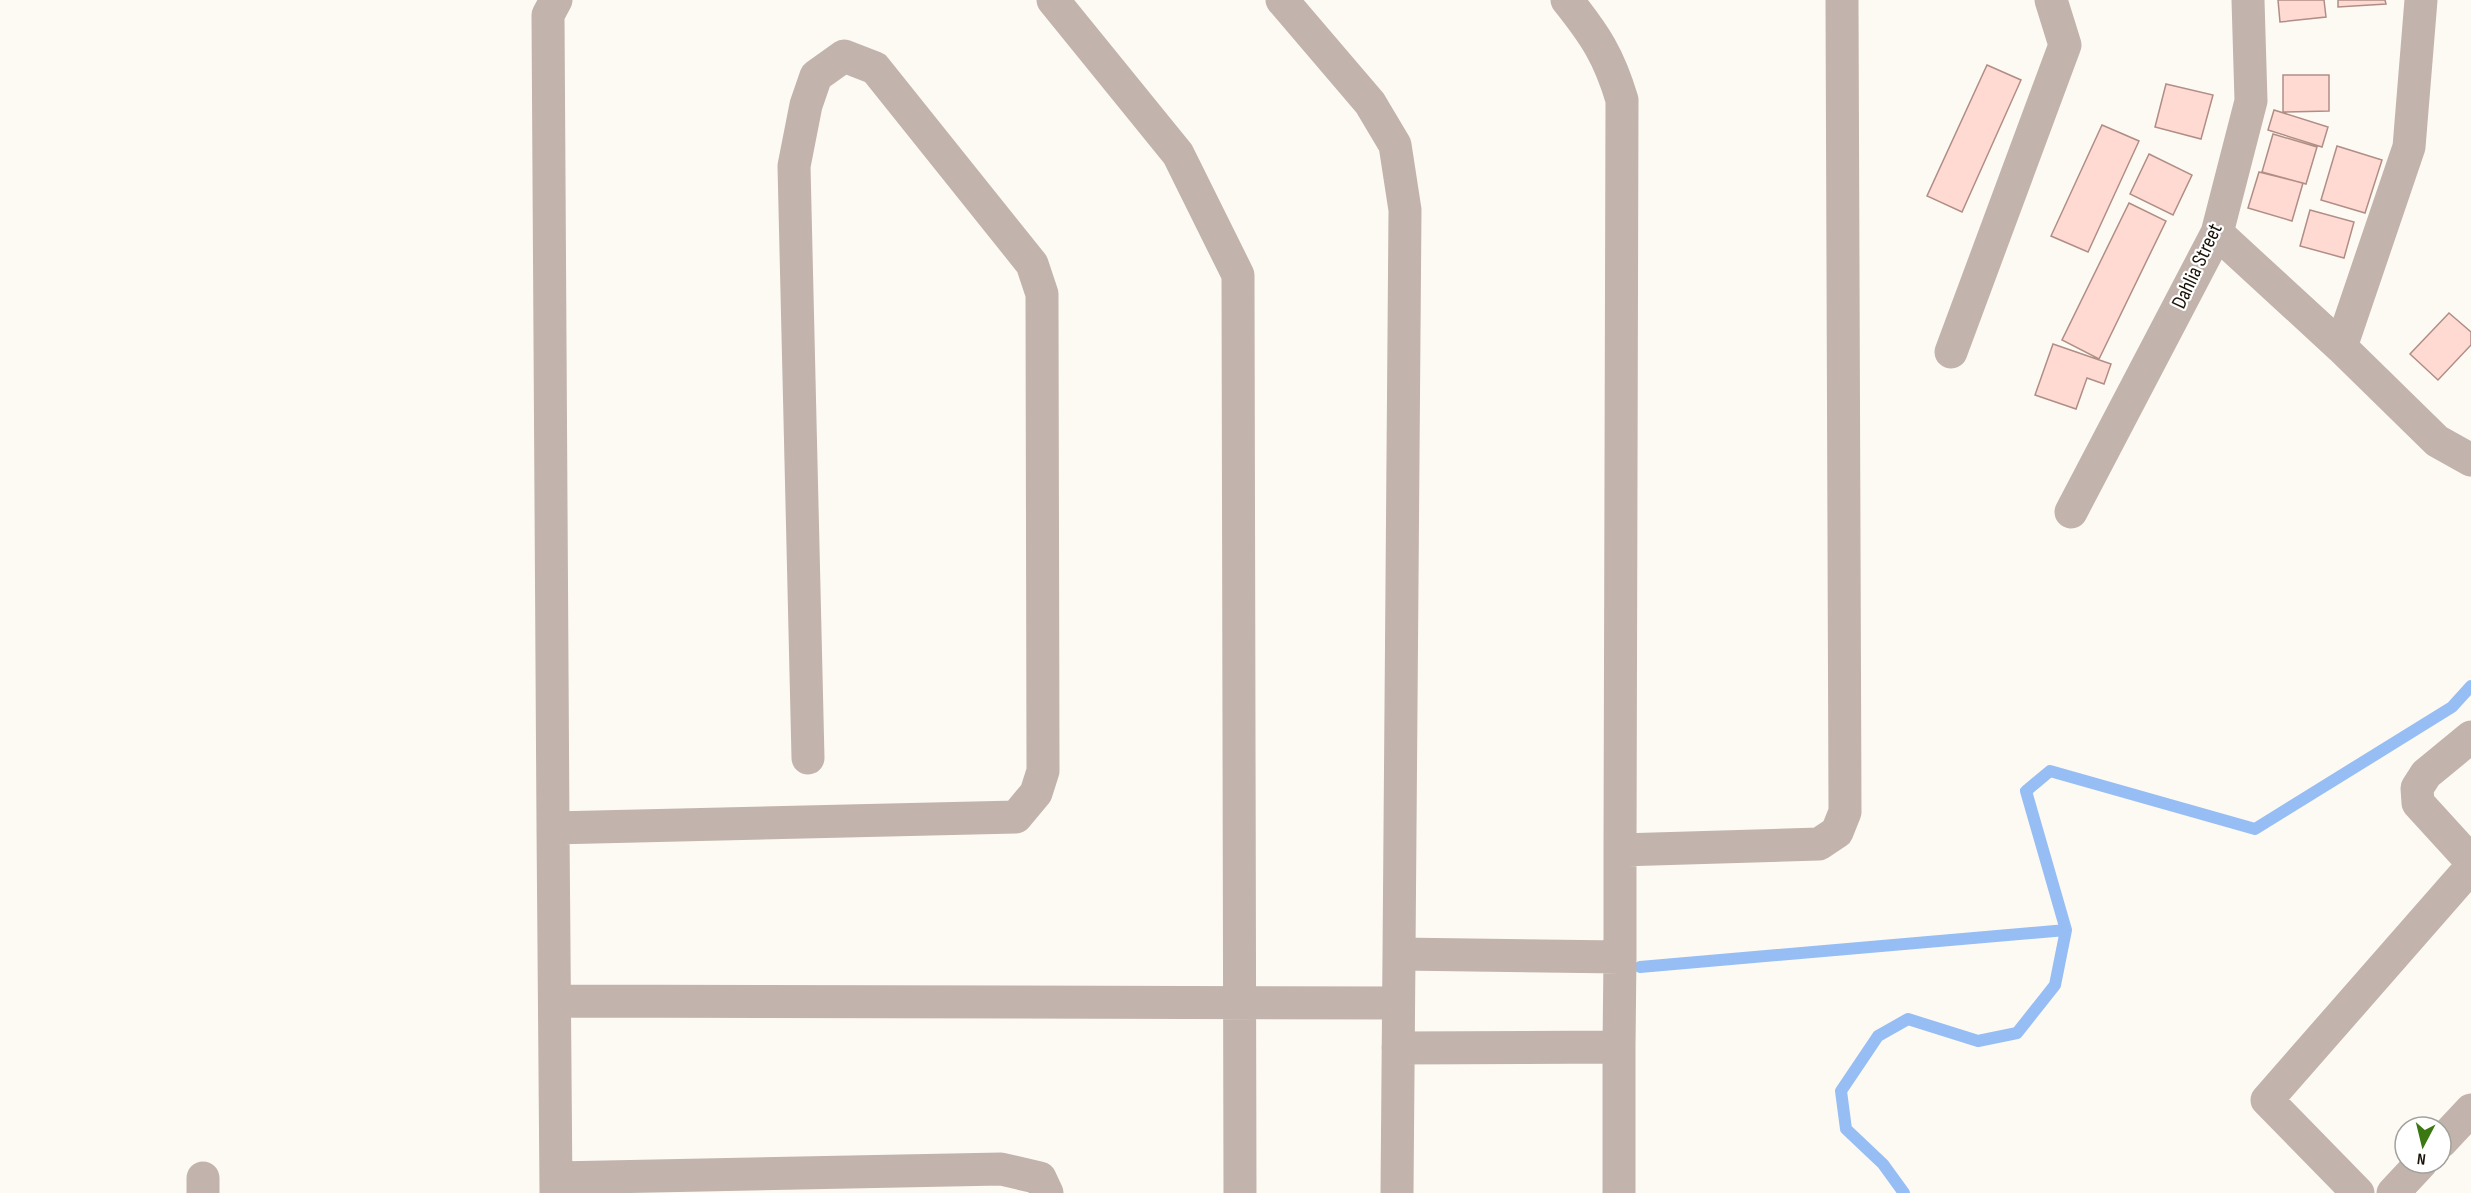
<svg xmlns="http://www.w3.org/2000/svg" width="2471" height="1193" font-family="'Sofia Sans Condensed',sans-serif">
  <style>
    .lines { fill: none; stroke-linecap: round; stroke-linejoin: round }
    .stream { stroke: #96bef4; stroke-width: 12 }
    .building { fill: #ffdad2; stroke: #b08e86; stroke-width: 1.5 }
    .minor { stroke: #c2b4ad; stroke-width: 33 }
    .labels { text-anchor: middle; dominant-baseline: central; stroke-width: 4.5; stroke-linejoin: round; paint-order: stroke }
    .street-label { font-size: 21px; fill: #191308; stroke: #fff }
  </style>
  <rect width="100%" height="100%" fill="#fdfaf4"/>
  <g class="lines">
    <path class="stream" d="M 1640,967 L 2066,930
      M 1904,1193 L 1883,1164 L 1846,1129 L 1841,1091 L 1878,1036 L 1908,1019 L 1978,1041 L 2017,1033 L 2055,985 L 2066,930 L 2026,791 L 2050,771 L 2255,829 L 2452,707 L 2471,686"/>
  </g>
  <path class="building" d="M 2278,0 L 2324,0 L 2326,17 L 2280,22 Z
    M 2338,0 L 2385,0 L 2386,4 L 2338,7 Z
    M 1987,65 L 2021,80 L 1962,212 L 1927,196 Z
    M 2283,75 L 2329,75 L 2329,111 L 2283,112 Z
    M 2166,84 L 2213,95 L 2201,139 L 2155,127 Z
    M 2274,110 L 2328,127 L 2322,147 L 2268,130 Z
    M 2102,125 L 2139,141 L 2088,252 L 2051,236 Z
    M 2273,134 L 2317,147 L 2306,184 L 2262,172 Z
    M 2337,146 L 2382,160 L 2365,213 L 2321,200 Z
    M 2149,154 L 2192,175 L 2173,215 L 2130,194 Z
    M 2259,172 L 2303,183 L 2292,221 L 2248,208 Z
    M 2129,203 L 2166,221 L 2099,359 L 2062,340 Z
    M 2310,210 L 2354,222 L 2344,258 L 2300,246 Z
    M 2449,313 L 2471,332 L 2471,345 L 2438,380 L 2410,354 Z
    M 2053,344 L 2111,364 L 2104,384 L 2087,378 L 2076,409 L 2035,395 Z"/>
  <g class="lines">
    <path class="minor" d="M 556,0 L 548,15 L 553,828 L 1016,817 L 1036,793 L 1043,771 L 1042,294 L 1032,264 L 875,68 L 844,56 L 816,76 L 806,105 L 794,166 L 808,758
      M 1053,0 L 1178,154 L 1238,275 L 1240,1193
      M 1282,0 L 1370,103 L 1395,145 L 1405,210 L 1399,954
      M 1567,0 C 1595,35 1609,56 1622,100 L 1620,850
      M 2217,233 L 2341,347 L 2437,441 L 2471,460
      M 2341,347 L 2409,147 L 2421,0
      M 1951,352 L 2065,45 L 2051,0
      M 2071,512 L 2217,233 L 2251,101 L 2248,0
      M 2471,737 L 2426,774 L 2417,788 L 2418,803 L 2471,861
      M 553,828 L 556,1193
      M 1620,957 L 1620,850 L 1819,844 L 1837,832 L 1845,812 L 1842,0
      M 555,1001 L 1398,1003
      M 1398,1048 L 1619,1047 L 1619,1193
      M 2441,1142 L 2471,1110
      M 203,1178 L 203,1193
      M 556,1178 L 1001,1169 L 1040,1178 L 1047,1193
      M 1397,1193 L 1399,954 L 1620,957 L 1619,1047
      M 2358,1193 L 2267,1100 L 2471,867
      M 2393,1193 L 2421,1163"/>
  </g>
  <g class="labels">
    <g class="street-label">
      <text transform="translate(2197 266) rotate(-65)">Dahlia Street</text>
    </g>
  </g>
  <g transform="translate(2423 1145) rotate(187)"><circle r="28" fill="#ffffff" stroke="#a3a19c" stroke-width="1.5"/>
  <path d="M0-4.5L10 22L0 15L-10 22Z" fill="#3b7812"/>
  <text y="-9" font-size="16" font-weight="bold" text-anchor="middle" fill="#191308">N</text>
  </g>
</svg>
